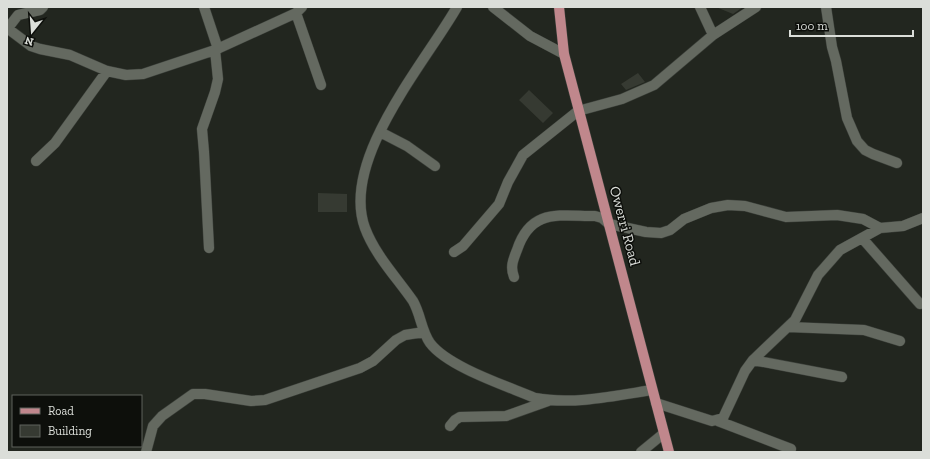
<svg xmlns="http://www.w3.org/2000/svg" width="930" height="459" font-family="'Zilla Slab',serif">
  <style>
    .building { fill: #363a32 }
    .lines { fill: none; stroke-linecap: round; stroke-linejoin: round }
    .minor-casing { stroke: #3d413b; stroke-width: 11 }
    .major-casing { stroke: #3d413b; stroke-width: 11 }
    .minor { stroke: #646960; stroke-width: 10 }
    .major { stroke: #c0878c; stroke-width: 10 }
    .labels { text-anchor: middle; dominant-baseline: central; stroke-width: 3; stroke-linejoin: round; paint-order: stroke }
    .street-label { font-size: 15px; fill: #dbded9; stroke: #0d0f0b }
  </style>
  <rect width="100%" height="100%" fill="#22261f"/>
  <path class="building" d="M 716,7 L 743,7 L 733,14 Z
    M 638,73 L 645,82 L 626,90 L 621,84 Z
    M 529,90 L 553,113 L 543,123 L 519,100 Z
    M 318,193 L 347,194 L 347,212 L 318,212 Z"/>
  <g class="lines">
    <g class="minor-casing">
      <path id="minor" d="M 204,7 L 218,49
        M 457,7 C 425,63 340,160 365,228 C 375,255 397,278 413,301 C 421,315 421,330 430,343 C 448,367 507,386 535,398 C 573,405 614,396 652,390
        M 493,7 L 530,36 L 564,54
        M 700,7 L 713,35
        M 826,7 L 832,47 L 836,61 L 847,118 L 857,141 L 865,150 L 873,154 L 897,163
        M 296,13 L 321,85
        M 7,28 L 31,46 L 40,49 L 70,55 L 107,71 L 126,75 L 143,74 L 215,50 L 296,13 L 302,7
        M 8,28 L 18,15 L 40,10 L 43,7
        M 380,132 L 407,146 L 435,166
        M 36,161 L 55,143 L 107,71
        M 862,238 L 920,304
        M 209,248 L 204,152 L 202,129 L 215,92 L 218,79 L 215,50
        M 454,252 L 463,246 L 499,204 L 508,182 L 523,155 L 578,111 L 622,99 L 654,85 L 713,35 L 756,7
        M 514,277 C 510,267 513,260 517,250 C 531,208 559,216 595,216 L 602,218 L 609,224 L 646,232 L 661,233 L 670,230 L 684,219 L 711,208 L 728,205 L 745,206 L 786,217 L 837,215 L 863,219 L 880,228
        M 788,327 L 864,330 L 900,341
        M 753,360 L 842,377
        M 656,403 L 712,421 L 723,418 L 745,371 L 753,360 L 795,320 L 818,275 L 840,250 L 880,228 L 903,226 L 923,218
        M 718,421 L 791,449
        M 450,426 L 455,420 L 460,417 L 506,416 L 548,401
        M 146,452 L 153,426 L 162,416 L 193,394 L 205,394 L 251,401 L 265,400 L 360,368 L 373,361 L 396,340 L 405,335 L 424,332
        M 641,452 L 663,434"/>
    </g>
    <g class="major-casing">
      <path id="major" d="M 559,7 L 564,54 L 669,452"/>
    </g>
    <use href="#minor" class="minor"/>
    <use href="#major" class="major"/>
  </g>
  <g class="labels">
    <g class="street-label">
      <text transform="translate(625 226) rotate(75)">Owerri Road</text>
    </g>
  </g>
  <rect width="930" height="459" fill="none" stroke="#dbded9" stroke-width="16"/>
  <rect x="12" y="395" width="130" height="52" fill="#0d0f0b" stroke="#5f625d"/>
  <rect x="20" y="408" width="20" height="6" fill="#c0878c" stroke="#5f625d"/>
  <text x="48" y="415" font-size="12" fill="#dbded9">Road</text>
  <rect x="20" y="425" width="20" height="12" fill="#363a32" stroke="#5f625d"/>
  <text x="48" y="435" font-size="12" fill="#dbded9">Building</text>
  <g transform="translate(32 32) rotate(197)" stroke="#0d0f0b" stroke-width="3" paint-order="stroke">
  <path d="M0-3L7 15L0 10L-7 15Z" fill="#dbded9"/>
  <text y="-6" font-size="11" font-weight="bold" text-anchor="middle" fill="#dbded9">N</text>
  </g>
  <path d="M790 30v6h123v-6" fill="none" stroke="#dbded9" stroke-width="2"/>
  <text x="796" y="30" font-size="12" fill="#dbded9" stroke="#0d0f0b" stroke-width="3" paint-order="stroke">100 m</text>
</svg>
